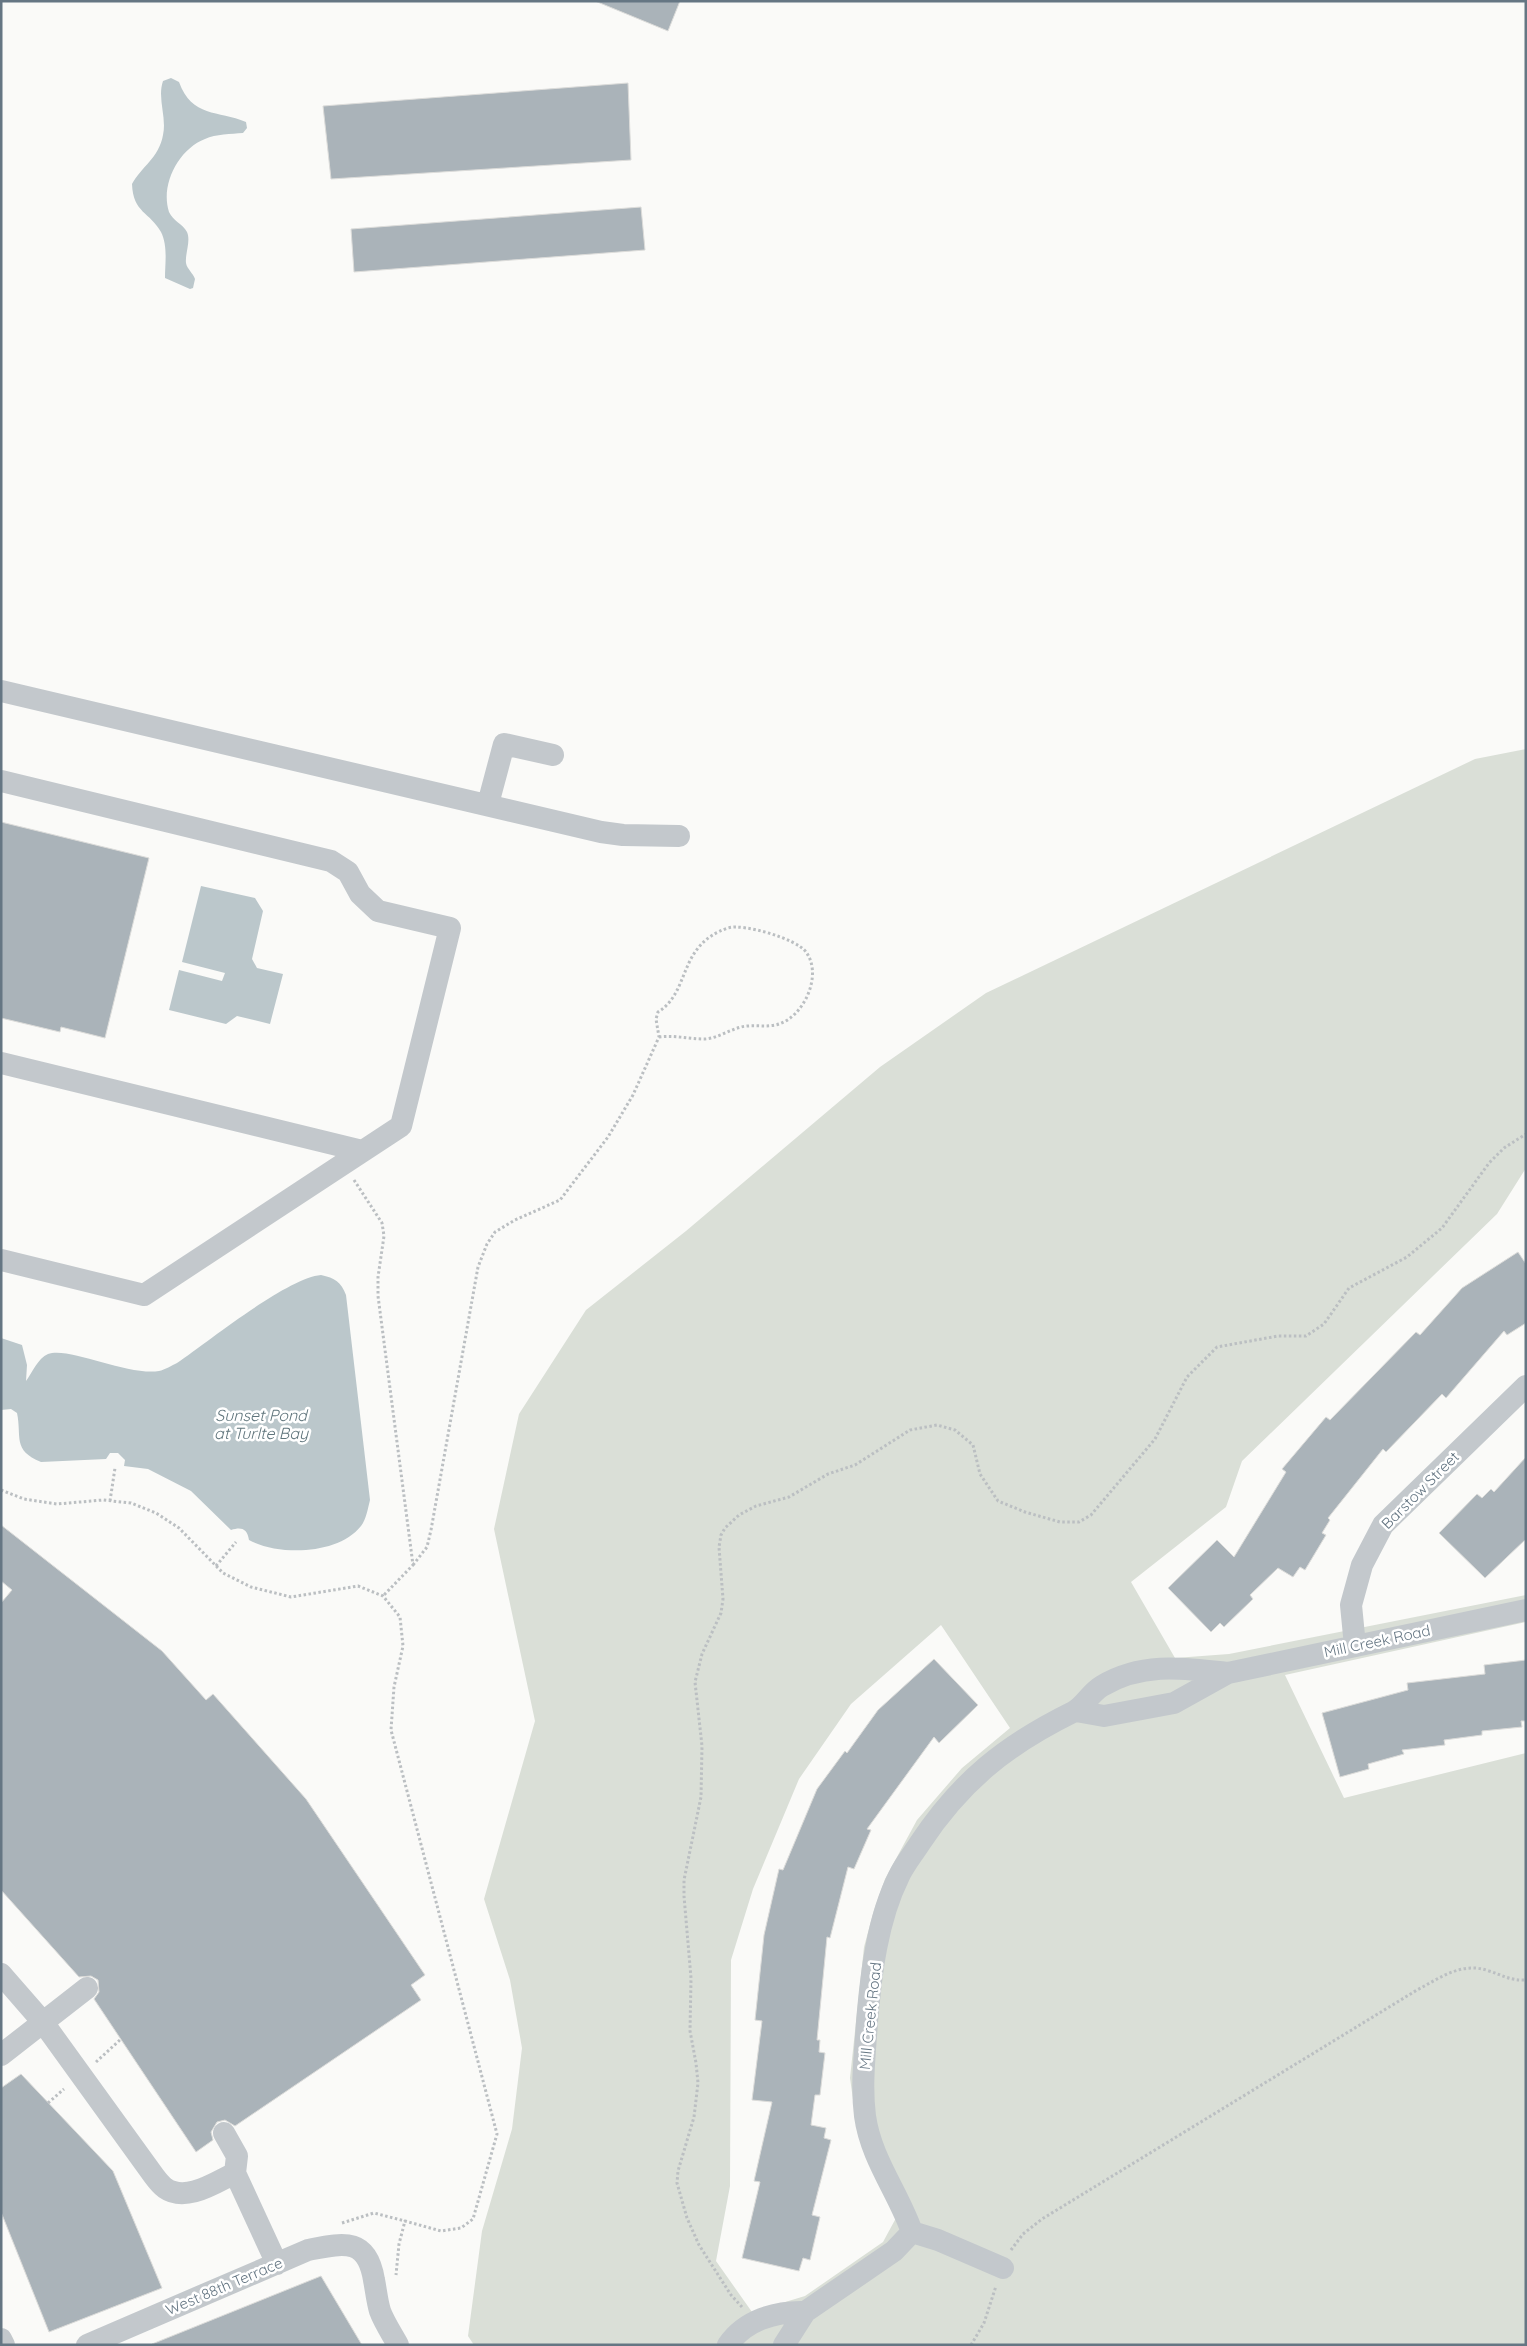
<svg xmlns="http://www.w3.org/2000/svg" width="1527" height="2346" font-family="Quicksand,sans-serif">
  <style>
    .green { fill: #dadfd7; fill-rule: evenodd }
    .water { fill: #bbc7cb }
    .building { fill: #aab3b9; stroke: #dcdcda }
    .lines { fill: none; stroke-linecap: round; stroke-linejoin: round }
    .path { stroke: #bbbfc2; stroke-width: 3; stroke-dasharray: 2.5 2.5; stroke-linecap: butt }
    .minor { stroke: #c3c8cc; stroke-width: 22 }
    .labels { text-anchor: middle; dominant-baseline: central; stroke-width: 5; stroke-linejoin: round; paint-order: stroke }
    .street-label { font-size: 15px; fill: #657683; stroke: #fff }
    .water-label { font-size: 16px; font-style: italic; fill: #60757c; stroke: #fff }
  </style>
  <rect width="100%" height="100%" fill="#fafaf8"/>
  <path class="green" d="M 1526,749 L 1526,1168 L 1497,1214 L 1242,1461 L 1226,1507 L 1131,1582 L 1175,1658 L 1229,1654 L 1526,1595 L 1526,1622 L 1285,1675 L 1344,1798 L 1526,1753 L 1526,2345 L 474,2345 L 468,2336 L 482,2231 L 512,2129 L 522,2048 L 510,1980 L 484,1899 L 535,1721 L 494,1529 L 519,1414 L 586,1310 L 686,1231 L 880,1067 L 986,993 L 1475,759 ZM 941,1625 L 1010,1728 L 962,1768 L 917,1820 L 885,1879 L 874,1910 L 864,1947 L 850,2078 L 858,2135 L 896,2218 L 883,2242 L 805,2296 L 752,2312 L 716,2261 L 730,2186 L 731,1960 L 753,1889 L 799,1779 L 851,1704 Z"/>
  <path class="water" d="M 171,78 L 179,82 C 192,118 218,110 246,122 L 247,128 L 243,133 C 231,134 216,134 205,139 C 179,149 160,184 169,212 C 173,221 183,224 187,232 C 191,241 185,253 186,263 C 187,269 193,273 195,279 L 193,288 L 190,289 L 165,278 C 165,263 168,246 161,232 C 150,212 133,213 132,184 C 141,167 159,158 163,135 C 167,117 157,99 163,81 Z
    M 201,886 L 255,898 L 263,911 L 252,959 L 257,968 L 283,974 L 270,1024 L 237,1016 L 226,1024 L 169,1010 L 179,970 L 222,981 L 225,973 L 182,962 Z
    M 321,1275 C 335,1278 341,1282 346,1295 L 370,1500 C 368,1508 366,1520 361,1526 C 338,1555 279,1556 249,1540 C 247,1528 241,1527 231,1530 L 191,1491 L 148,1469 L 124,1466 L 125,1460 L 118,1453 L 110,1453 L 106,1459 L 41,1462 C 12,1450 22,1437 17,1413 L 11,1409 L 1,1410 L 1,1338 L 22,1345 L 27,1365 L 26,1381 C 32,1373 38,1358 48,1354 C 68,1346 128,1376 159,1371 C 165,1370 172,1365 177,1363 C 209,1341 287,1278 321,1275 Z"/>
  <path class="building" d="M 595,1 L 680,1 L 668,31 Z
    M 628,83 L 631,160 L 331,179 L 323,106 Z
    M 641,207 L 645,250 L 354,272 L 351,229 Z
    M 1,822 L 149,858 L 105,1038 L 61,1027 L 60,1032 L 1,1018 Z
    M 1518,1252 L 1526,1264 L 1526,1323 L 1507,1335 L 1504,1331 L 1446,1398 L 1442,1394 L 1386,1452 L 1383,1449 L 1328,1518 L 1330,1520 L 1322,1533 L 1326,1535 L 1305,1570 L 1300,1567 L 1293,1577 L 1278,1568 L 1250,1595 L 1253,1599 L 1224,1627 L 1220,1623 L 1211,1632 L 1168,1588 L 1217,1540 L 1234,1557 L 1286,1472 L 1282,1469 L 1326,1417 L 1330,1420 L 1416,1332 L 1420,1335 L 1462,1288 Z
    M 1526,1457 L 1526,1539 L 1485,1578 L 1439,1533 L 1477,1494 L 1482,1498 L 1491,1489 L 1494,1492 Z
    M 1,1525 L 162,1651 L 206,1700 L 213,1694 L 306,1799 L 425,1975 L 411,1985 L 421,2000 L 235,2126 L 225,2120 L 217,2122 L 211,2132 L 213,2140 L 196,2152 L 94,1999 L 99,1992 L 98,1980 L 91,1976 L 79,1977 L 1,1890 L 1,1603 L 12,1590 L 1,1581 Z
    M 934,1659 L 978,1705 L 939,1743 L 934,1737 L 867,1829 L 871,1830 L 854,1869 L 848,1867 L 830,1938 L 827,1937 L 817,2040 L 820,2040 L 819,2052 L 825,2053 L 820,2095 L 815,2095 L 811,2125 L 826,2128 L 824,2138 L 831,2140 L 812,2215 L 820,2217 L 810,2260 L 803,2258 L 799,2271 L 742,2258 L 760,2182 L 754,2181 L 772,2102 L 752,2100 L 762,2021 L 755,2020 L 764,1935 L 779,1869 L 783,1870 L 817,1789 L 845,1751 L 847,1753 L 878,1710 Z
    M 1526,1660 L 1526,1721 L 1521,1721 L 1522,1727 L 1482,1731 L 1482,1735 L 1444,1740 L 1445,1745 L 1402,1750 L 1404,1754 L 1368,1764 L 1369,1769 L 1340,1777 L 1322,1713 L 1408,1690 L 1407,1683 L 1485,1674 L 1484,1665 Z
    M 21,2074 L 113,2171 L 162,2288 L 49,2332 L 1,2212 L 1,2088 Z
    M 321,2276 L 362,2345 L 152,2345 L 152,2344 Z"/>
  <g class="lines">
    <path class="path" d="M 354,1180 L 382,1223 L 384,1236 L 378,1277 L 378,1296 L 413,1565 L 383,1596
      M 1,1490 L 24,1499 L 57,1504 L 103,1500 L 131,1503 L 156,1513 L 179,1528 L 223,1573 L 251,1587 L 291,1597 L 358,1586 L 383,1596 L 400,1617 L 403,1646 L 394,1687 L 391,1730 L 497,2134 L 473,2219 L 461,2228 L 441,2231 L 405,2221 L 399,2244 L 396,2275
      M 110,1501 L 115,1468
      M 413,1565 L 427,1547 L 431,1530 L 478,1267 L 487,1244 L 495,1232 L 515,1220 L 560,1200 L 608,1137 L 633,1095 L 659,1037 L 656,1019 L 658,1012 C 691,992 677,945 728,928 C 743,923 797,939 806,952 C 823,975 804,1016 779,1024 C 767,1028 753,1024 741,1027 C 729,1030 718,1038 705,1039 C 689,1039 675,1035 659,1037
      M 216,1566 L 236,1542
      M 96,2062 L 121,2039
      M 48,2103 L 64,2089
      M 342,2223 L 374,2213 L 405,2221
      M 1011,2250 L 1023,2234 L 1042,2219 L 1417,1990 C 1440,1978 1462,1961 1489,1971 C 1502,1975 1511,1981 1526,1980
      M 742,2307 L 731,2295 L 699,2245 L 687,2218 L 677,2183 L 678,2171 L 694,2117 L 698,2083 L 696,2063 L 690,2031 L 691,1978 L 684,1896 L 684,1880 L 701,1797 L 702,1746 L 695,1682 L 702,1654 L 721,1613 L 723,1599 L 719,1547 L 721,1535 L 725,1528 L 739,1515 L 756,1506 L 789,1497 L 828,1474 L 855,1465 L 910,1430 L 937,1425 L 955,1430 L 973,1445 L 980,1474 L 998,1501 L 1025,1512 L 1060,1522 L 1079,1522 L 1091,1515 L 1155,1439 L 1187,1377 L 1217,1347 L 1278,1336 L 1306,1336 L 1324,1324 L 1349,1288 L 1407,1257 L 1442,1228 L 1489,1163 L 1504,1148 L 1526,1134
      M 971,2345 L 984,2323 L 996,2286"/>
    <path class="minor" d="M 1,691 L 601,832 L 623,835 L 679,836
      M 1,781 L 331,861 L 348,872 L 360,894 L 378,911 L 450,928 L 401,1126 L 144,1295 L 1,1260
      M 488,804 L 504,744 L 553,755
      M 1,1063 L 362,1151
      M 1355,1646 L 1351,1605 L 1362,1565 L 1383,1525 L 1526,1386
      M 1076,1711 L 1104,1716 L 1174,1703 L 1228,1673 L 1526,1610
      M 1,1974 L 42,2021 L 154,2176 C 157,2180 161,2185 165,2188 C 186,2203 216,2182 235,2173
      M 1,2055 L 87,1988
      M 224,2133 L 237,2156 L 235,2173 L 277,2264
      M 912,2232 L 938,2240 L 1003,2268
      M 1,2339 L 4,2345
      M 87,2345 L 308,2250 C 344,2243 367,2237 374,2280 C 376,2290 377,2301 380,2311 C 384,2322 392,2334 398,2345
      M 728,2345 C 745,2320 776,2311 805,2312
      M 784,2345 L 805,2312 L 894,2251 L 912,2232 C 898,2192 871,2159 865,2116 C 861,2085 865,2053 867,2022 C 871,1974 877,1920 899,1876 C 904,1865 913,1854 920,1843 C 961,1781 1006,1745 1073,1712 C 1084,1707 1090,1693 1102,1686 C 1142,1662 1183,1668 1228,1673"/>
  </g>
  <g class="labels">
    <g class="street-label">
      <text transform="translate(1420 1490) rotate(-45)">Barstow Street</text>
      <text transform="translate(1377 1641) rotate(-12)">Mill Creek Road</text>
      <text transform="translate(870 2016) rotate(-84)">Mill Creek Road</text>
      <text transform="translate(224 2286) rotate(-23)">West 88th Terrace</text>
    </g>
    <g class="water-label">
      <text x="261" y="1415">Sunset Pond<tspan x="261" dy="18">at Turlte Bay</tspan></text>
    </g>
  </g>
  <rect width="1527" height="2346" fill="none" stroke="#657683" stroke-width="5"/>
</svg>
